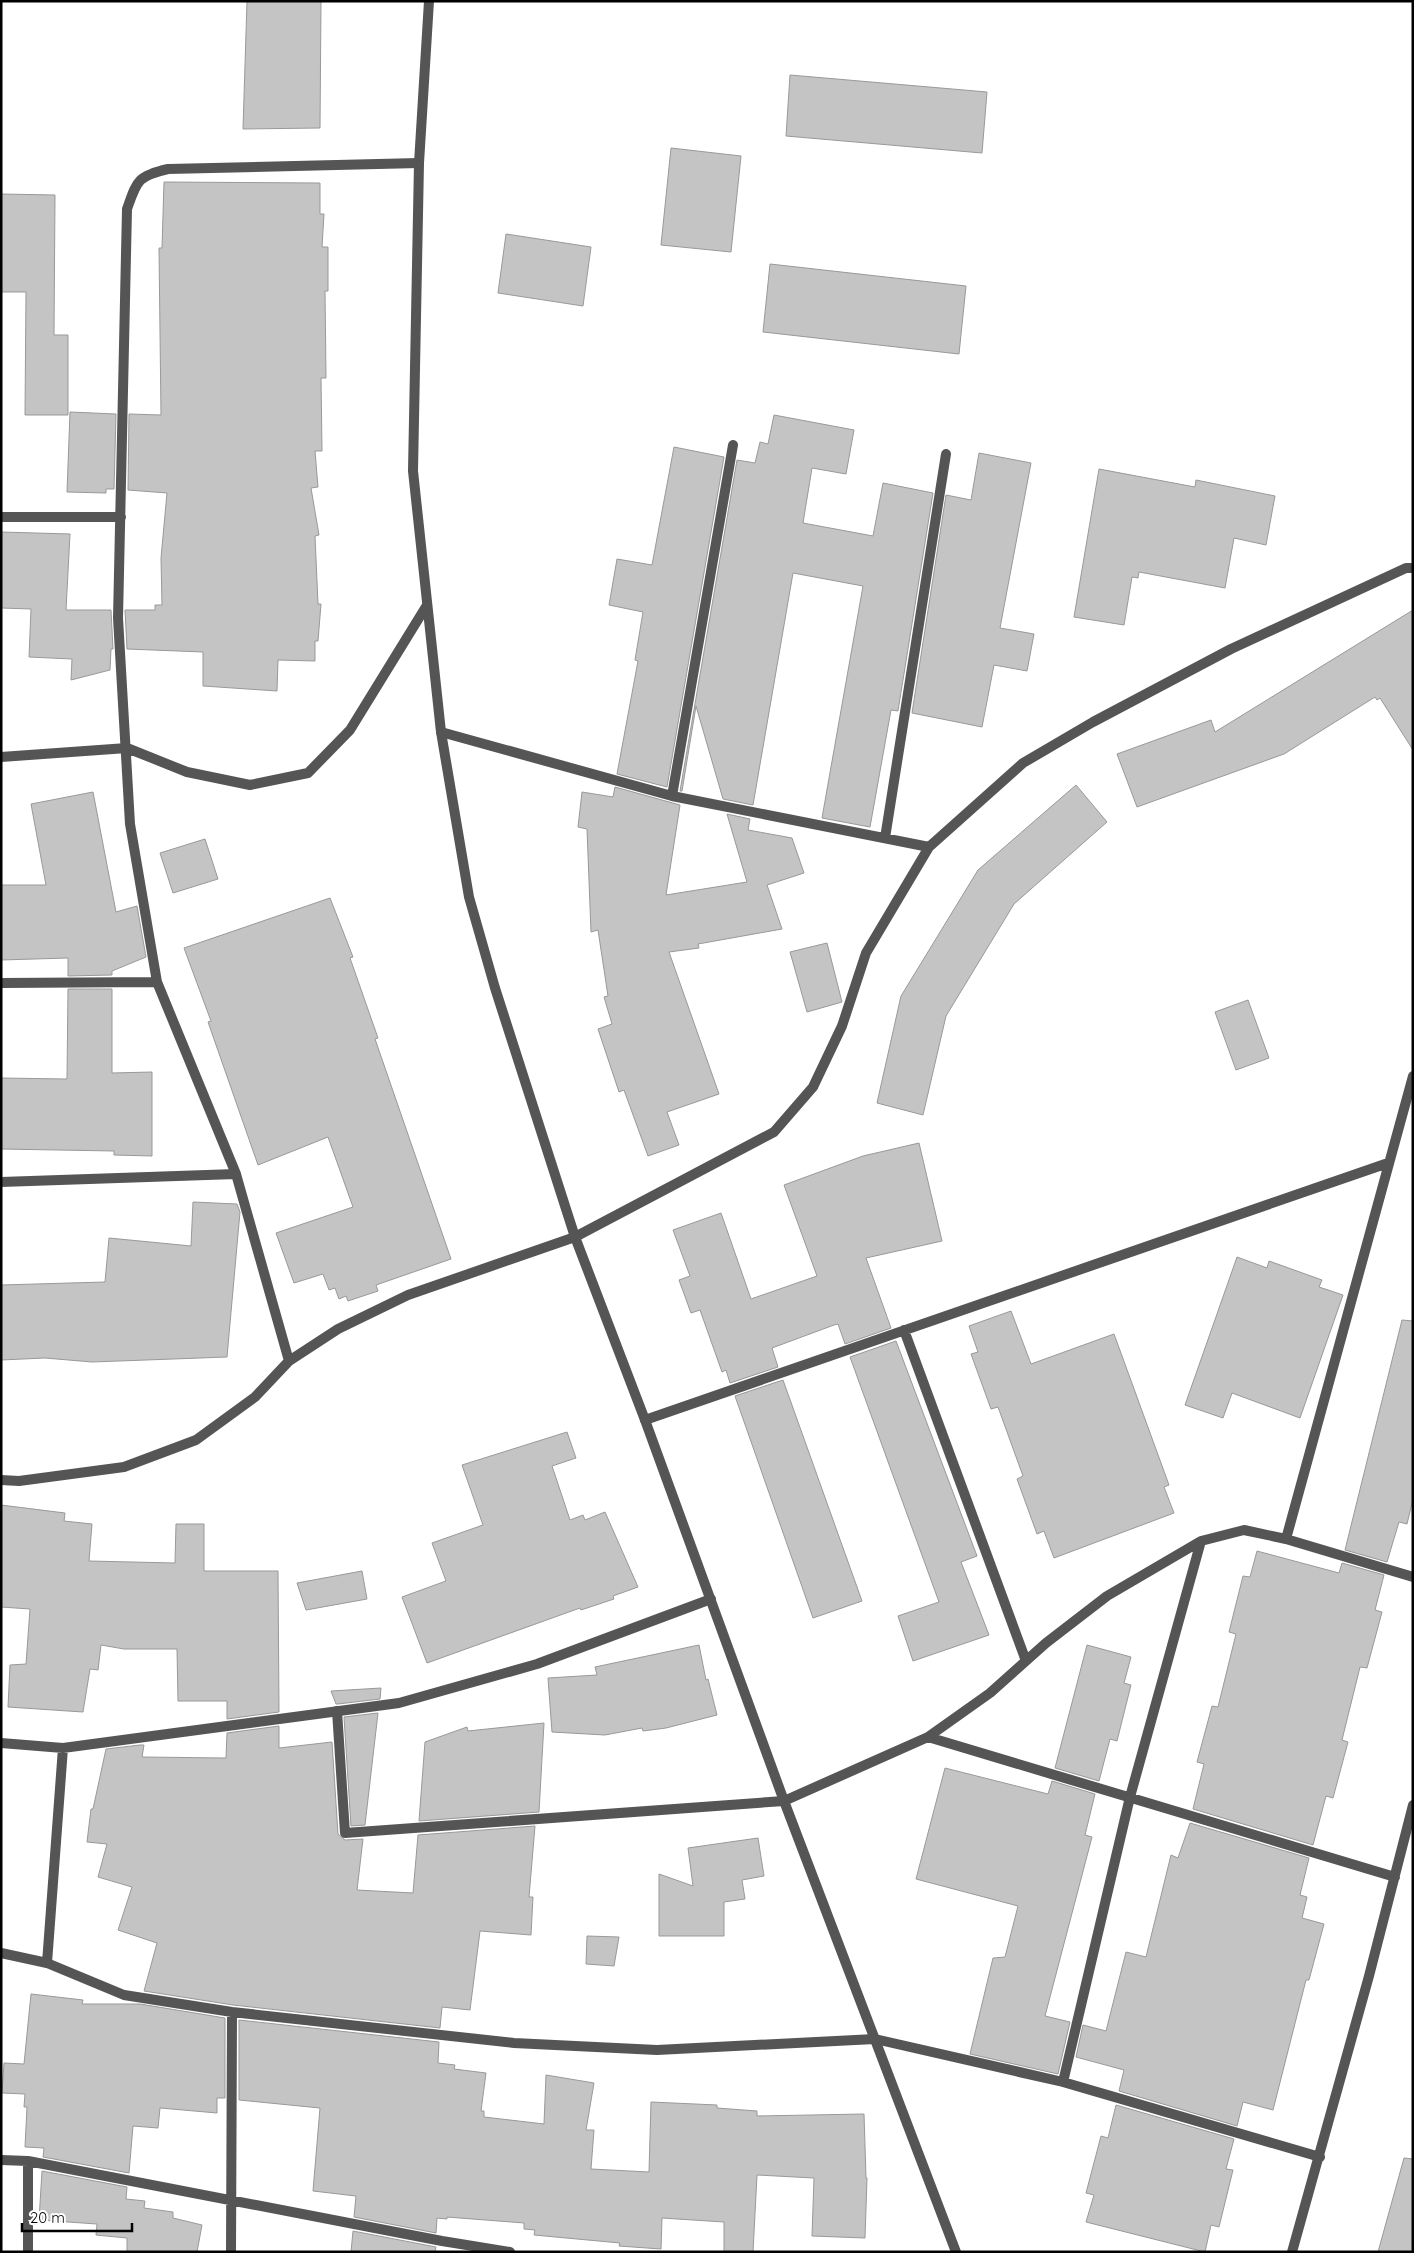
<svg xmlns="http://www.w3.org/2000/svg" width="1414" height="2253" font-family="Quicksand,sans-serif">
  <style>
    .building { fill: #c4c4c4; stroke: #999 }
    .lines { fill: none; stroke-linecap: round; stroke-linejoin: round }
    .service { stroke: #555; stroke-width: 10 }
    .minor { stroke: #555; stroke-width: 10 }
    .tertiary { stroke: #555; stroke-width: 10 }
  </style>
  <rect width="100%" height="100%" fill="#fff"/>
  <path class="building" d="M 247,1 L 321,1 L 320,128 L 243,129 Z
    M 790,75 L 987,92 L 982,153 L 786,136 Z
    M 671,148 L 741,156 L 731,252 L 661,245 Z
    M 164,182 L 320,183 L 320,214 L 324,214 L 322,247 L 328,247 L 328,291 L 325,291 L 326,378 L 321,378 L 322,451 L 315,451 L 318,487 L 311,488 L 319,535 L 315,536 L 318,604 L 321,604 L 318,641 L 315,641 L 315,661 L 278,660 L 277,691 L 203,686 L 203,652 L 127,649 L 125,610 L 155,610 L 155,605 L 162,605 L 161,558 L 167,493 L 128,490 L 129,414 L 161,415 L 159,248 L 162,248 Z
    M 1,194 L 55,195 L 54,335 L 68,335 L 68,415 L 25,415 L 26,292 L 1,292 Z
    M 506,234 L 591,247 L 583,306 L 498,293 Z
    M 770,264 L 966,286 L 959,354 L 763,332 Z
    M 70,412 L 116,414 L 114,489 L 106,489 L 106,493 L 67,492 Z
    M 774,415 L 854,430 L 846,474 L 812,468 L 803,523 L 873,536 L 883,483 L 933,493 L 898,711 L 891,710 L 870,827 L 822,818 L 863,586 L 793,573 L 753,805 L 723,799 L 696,706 L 682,791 L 680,791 L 737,460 L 755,463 L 760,442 L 768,444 Z
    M 674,447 L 724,457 L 667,787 L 617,774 L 638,661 L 635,660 L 643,612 L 609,605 L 617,559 L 652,565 Z
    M 979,453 L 1031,463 L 1000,628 L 1034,634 L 1027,671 L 994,665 L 982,727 L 912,713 L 946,495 L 971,500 Z
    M 1099,469 L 1195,487 L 1196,480 L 1275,496 L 1266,545 L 1234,538 L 1225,588 L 1139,572 L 1138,578 L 1132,577 L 1124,625 L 1074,617 Z
    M 1,532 L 70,534 L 66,610 L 111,610 L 113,649 L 111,649 L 110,670 L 71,680 L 72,659 L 29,657 L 31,609 L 1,608 Z
    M 1413,610 L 1413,750 L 1380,698 L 1377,700 L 1375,697 L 1284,754 L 1137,807 L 1117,754 L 1211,720 L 1215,732 Z
    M 1076,785 L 1107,822 L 1014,904 L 946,1016 L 923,1115 L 877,1103 L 901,996 L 978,870 Z
    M 615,787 L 680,805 L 666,895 L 747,882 L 727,814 L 750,819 L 748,830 L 792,838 L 804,873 L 767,885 L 782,929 L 698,944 L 699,948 L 669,952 L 719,1094 L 667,1112 L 679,1145 L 648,1156 L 624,1090 L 619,1092 L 598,1029 L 612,1024 L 604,997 L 608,996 L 598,930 L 591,932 L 587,829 L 578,827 L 582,792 L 613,797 Z
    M 93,792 L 116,912 L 137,906 L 146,957 L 112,971 L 112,975 L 68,976 L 68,958 L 1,960 L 1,885 L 46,885 L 31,804 Z
    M 205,839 L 218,879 L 173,893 L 160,853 Z
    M 330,898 L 353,957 L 350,958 L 378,1038 L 375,1039 L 451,1259 L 376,1285 L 378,1291 L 348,1301 L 346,1296 L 339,1299 L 335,1288 L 329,1290 L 323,1274 L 294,1283 L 276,1233 L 353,1207 L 328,1137 L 258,1165 L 208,1022 L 211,1021 L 184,948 Z
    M 827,943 L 842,1002 L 807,1012 L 790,952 Z
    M 68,989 L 112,989 L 112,1073 L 152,1072 L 152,1156 L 114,1155 L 114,1151 L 1,1149 L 1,1078 L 67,1079 Z
    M 1248,1000 L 1269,1058 L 1236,1070 L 1215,1012 Z
    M 919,1143 L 942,1241 L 866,1258 L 891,1328 L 845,1344 L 838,1324 L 834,1325 L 772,1348 L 778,1367 L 730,1383 L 726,1370 L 722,1372 L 700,1310 L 691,1313 L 679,1280 L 690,1276 L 673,1230 L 721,1213 L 751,1299 L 817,1276 L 784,1185 L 863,1156 Z
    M 193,1202 L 237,1204 L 240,1212 L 227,1357 L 92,1362 L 45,1358 L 1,1360 L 1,1285 L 105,1282 L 109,1238 L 191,1246 Z
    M 1237,1257 L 1267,1268 L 1269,1261 L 1322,1280 L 1319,1287 L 1343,1295 L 1300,1418 L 1232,1393 L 1223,1418 L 1185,1405 Z
    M 1011,1311 L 1031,1364 L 1114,1334 L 1169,1485 L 1164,1487 L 1174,1513 L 1054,1558 L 1044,1531 L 1037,1534 L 1017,1479 L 1023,1476 L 998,1407 L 991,1409 L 971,1354 L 978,1352 L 969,1326 Z
    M 1402,1320 L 1413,1321 L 1413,1499 L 1407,1524 L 1399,1522 L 1387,1562 L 1345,1550 Z
    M 896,1341 L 977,1556 L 961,1562 L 989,1635 L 913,1661 L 898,1616 L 939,1602 L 850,1357 Z
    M 783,1380 L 862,1601 L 813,1618 L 735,1396 Z
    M 567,1432 L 576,1458 L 552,1466 L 570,1520 L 583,1515 L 585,1520 L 605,1512 L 638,1587 L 613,1596 L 614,1599 L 581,1610 L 580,1608 L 427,1663 L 402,1597 L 446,1581 L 432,1543 L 483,1525 L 462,1465 Z
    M 1,1505 L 65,1513 L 64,1521 L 92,1524 L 89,1561 L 175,1563 L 176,1524 L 204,1524 L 204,1571 L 278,1571 L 279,1712 L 227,1719 L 227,1701 L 178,1701 L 177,1649 L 124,1649 L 101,1645 L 98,1670 L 90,1669 L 83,1712 L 8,1707 L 10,1665 L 26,1664 L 30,1609 L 1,1607 Z
    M 1257,1551 L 1339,1573 L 1342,1563 L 1384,1575 L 1375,1610 L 1382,1612 L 1367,1668 L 1360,1667 L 1342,1740 L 1348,1742 L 1333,1798 L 1326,1796 L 1313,1845 L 1193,1809 L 1204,1764 L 1197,1762 L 1212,1706 L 1218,1707 L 1236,1634 L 1229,1632 L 1243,1576 L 1250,1577 Z
    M 362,1571 L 367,1599 L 306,1610 L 297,1583 Z
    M 699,1645 L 706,1680 L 708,1679 L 717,1715 L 666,1728 L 643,1731 L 642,1728 L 605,1735 L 552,1732 L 548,1678 L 597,1675 L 595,1667 Z
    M 1087,1645 L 1131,1657 L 1124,1683 L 1131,1685 L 1117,1741 L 1110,1739 L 1099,1781 L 1055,1768 Z
    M 381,1688 L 380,1699 L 338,1704 L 336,1704 L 331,1691 Z
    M 378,1713 L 365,1825 L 351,1826 L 344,1717 Z
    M 544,1723 L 539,1812 L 419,1821 L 425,1742 L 467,1727 L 468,1731 Z
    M 279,1726 L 279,1748 L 332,1742 L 338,1834 L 345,1840 L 363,1839 L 357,1890 L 413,1893 L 418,1835 L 535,1826 L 529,1897 L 533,1897 L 531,1935 L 480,1931 L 470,2010 L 442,2007 L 440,2028 L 233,2005 L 144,1991 L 157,1943 L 118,1930 L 132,1887 L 98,1877 L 107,1844 L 87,1842 L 91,1809 L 93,1809 L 106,1749 L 140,1745 L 144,1745 L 142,1757 L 226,1758 L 227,1733 Z
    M 945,1768 L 1048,1794 L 1052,1781 L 1095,1794 L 1085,1835 L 1092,1837 L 1045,2016 L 1070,2022 L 1058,2074 L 970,2054 L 993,1958 L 1005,1957 L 1018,1906 L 916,1879 Z
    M 1190,1823 L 1309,1858 L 1300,1895 L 1307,1897 L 1302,1918 L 1324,1924 L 1309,1980 L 1306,1980 L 1273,2110 L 1243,2102 L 1237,2126 L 1119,2091 L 1124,2070 L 1076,2057 L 1083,2025 L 1106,2031 L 1126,1952 L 1146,1957 L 1171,1855 L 1178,1858 Z
    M 758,1838 L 764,1876 L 742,1880 L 745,1899 L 724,1902 L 724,1936 L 659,1936 L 659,1874 L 693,1886 L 688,1848 Z
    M 587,1936 L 619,1937 L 614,1966 L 586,1964 Z
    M 31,1994 L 83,2000 L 82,2004 L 140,2004 L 225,2018 L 225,2098 L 217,2098 L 217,2113 L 160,2108 L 158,2128 L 133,2126 L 129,2173 L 43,2157 L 44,2148 L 25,2147 L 27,2107 L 24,2107 L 25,2094 L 2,2093 L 4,2063 L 24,2064 Z
    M 239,2020 L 439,2042 L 438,2063 L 455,2065 L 454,2069 L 486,2073 L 481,2111 L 484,2111 L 484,2117 L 544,2124 L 546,2075 L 594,2083 L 586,2130 L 594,2130 L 591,2169 L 649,2172 L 651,2102 L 717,2105 L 717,2108 L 757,2111 L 757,2116 L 864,2114 L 866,2178 L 867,2178 L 865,2238 L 812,2236 L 814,2178 L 757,2175 L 753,2252 L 724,2252 L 724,2222 L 662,2218 L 661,2249 L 619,2246 L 620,2243 L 534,2235 L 535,2230 L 524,2229 L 524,2223 L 447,2217 L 447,2219 L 437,2218 L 436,2233 L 354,2217 L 356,2196 L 313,2191 L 320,2108 L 239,2100 Z
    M 1116,2105 L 1234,2139 L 1226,2169 L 1233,2170 L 1219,2227 L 1211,2225 L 1205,2252 L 1086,2222 L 1094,2195 L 1086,2193 L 1101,2136 L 1108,2138 Z
    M 1404,2158 L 1413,2159 L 1413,2252 L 1378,2252 Z
    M 42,2171 L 127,2187 L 126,2199 L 145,2201 L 144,2208 L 173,2212 L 173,2218 L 202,2225 L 197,2252 L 127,2252 L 127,2238 L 96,2235 L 97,2224 L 39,2220 Z
    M 353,2231 L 436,2247 L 435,2252 L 351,2252 Z"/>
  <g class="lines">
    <path class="service" d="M 337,1711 L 345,1833 L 784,1801"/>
    <path class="minor" d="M 1,517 L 121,517
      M 441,732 L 672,796 L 929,847
      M 1,757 L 127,748 L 187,772 L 250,785 L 308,773 L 350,730 L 427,605
      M 672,796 L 733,445
      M 885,838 L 946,454
      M 1,983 L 157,982
      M 1,1182 L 236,1174
      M 904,1330 L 1026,1661
      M 289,1361 L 236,1174 L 157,982 L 130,824 L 118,618 L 127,209 C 137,181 137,176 168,169 L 419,163
      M 645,1420 L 1388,1163
      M 1,1480 L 19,1481 L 124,1467 L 196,1440 L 255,1397 L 289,1361 L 338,1329 L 408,1295 L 575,1237 L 774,1132 L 813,1087 L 842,1026 L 866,953 L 929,847 L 1023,763 L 1093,722 L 1231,649 L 1406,568 L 1413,568
      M 1286,1539 L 1413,1076
      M 928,1737 L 1395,1877
      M 1,1743 L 63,1748 L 399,1703 L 537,1664 L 711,1599
      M 784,1801 L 928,1737 L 990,1693 L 1046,1643 L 1107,1596 L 1201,1541 L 1244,1530 L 1286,1539 L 1413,1577
      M 1,1953 L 47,1963 L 124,1995 L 232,2012 L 514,2043 L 657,2050 L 875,2039 L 1063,2082 L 1320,2157
      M 47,1963 L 63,1748
      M 1063,2082 L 1130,1797 L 1201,1541
      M 1,2160 L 28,2161 L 442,2241 L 510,2252
      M 28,2161 L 28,2252
      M 231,2252 L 232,2012
      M 1292,2252 L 1369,1976 L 1413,1805"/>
    <path class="tertiary" d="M 429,1 L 419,163 L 413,471 L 441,732 L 469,897 L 495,988 L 575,1237 L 645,1420 L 784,1801 L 956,2252"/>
  </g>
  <rect width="1414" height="2253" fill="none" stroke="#000000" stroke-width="5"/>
  <path d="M22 2223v8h110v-8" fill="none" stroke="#000000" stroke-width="2.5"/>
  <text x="30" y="2223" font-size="15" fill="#000000" stroke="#ffffff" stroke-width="4" paint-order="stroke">20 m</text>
</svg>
